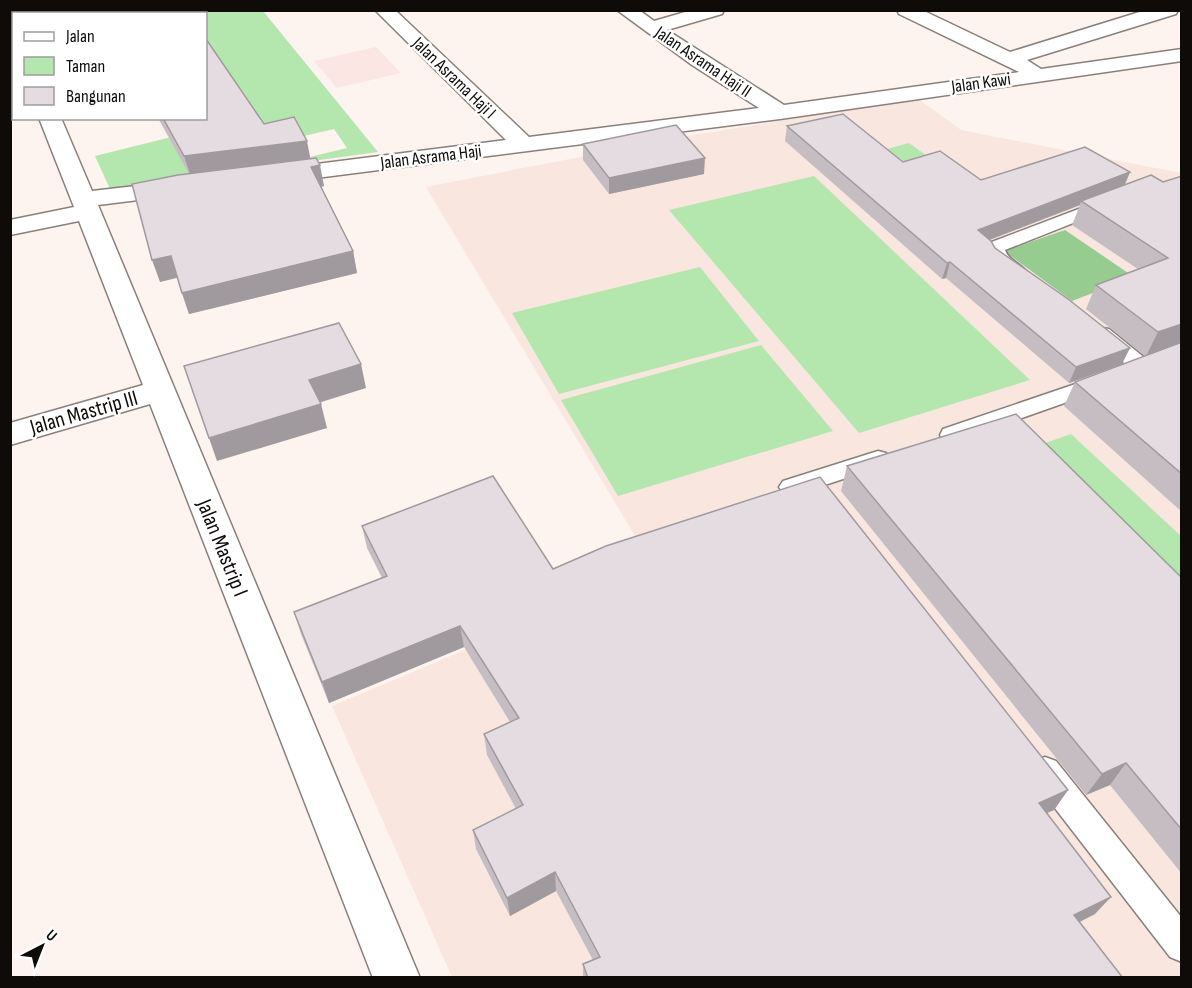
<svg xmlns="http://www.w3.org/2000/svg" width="1192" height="988" font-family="'Sofia Sans Condensed',sans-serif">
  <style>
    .built { fill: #f8e6df }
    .industrial { fill: #fbe6e4 }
    .green { fill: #b4e7ad; fill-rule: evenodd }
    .forest { fill: #96cc8f }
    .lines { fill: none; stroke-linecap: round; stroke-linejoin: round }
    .service-casing { stroke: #89807c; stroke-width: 3 }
    .minor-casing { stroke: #89807c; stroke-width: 3 }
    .service { fill: #fff; fill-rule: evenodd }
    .minor { fill: #fff; fill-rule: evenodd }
    .wall { fill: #c5bdc2; fill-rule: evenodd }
    .shaded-wall { fill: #a09a9e }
    .building { fill: #e5dce2; stroke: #a09a9e; stroke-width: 1.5 }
    .labels { text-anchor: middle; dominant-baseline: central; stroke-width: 5; stroke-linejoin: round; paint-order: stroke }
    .far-street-label { font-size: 18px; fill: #0e0b09; stroke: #fff }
    .street-label { font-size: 22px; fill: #0e0b09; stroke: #fff }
  </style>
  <rect width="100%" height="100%" fill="#fdf3ef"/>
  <path class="built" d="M 917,98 L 961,130 L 1181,173 L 1181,977 L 452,977 L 332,706 L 569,606 L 644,551 L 426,187 L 694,135 Z"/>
  <path class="industrial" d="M 376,47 L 401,73 L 337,88 L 314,61 Z"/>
  <path class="green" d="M 99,10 L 263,11 L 378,152 L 110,189 L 95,156 L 220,125 L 206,50 L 206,14 L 101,14 ZM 334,129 L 347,148 L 281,164 L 269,144 Z
    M 909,143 L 962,181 L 939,188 L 887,149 Z
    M 814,176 L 1030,380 L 859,433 L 669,210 Z
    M 700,267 L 759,341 L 559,394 L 512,313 Z
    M 761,345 L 833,431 L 618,496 L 561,400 Z
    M 1071,434 L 1181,536 L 1181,586 L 1031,448 Z"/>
  <path class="forest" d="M 1065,230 L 1134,277 L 1072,301 L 1004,251 Z"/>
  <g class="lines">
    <g class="service-casing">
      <path id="service" d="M 1105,199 L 1111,200 L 1114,204 L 1111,208 L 1005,250 C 1008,260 1020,263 1026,271 L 1023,275 C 1007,279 991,264 986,250 L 989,243 Z
        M 1102,328 L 1109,329 L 1146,359 L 1182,347 L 1182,361 L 1143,374 L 1135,372 L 1095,339 L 1092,334 L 1095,329 Z
        M 1099,376 L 1107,378 L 1110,383 L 1107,388 L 951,443 L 943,441 L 940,435 L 943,429 Z
        M 878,451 L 886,453 L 890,459 L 886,465 L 791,496 L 783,493 L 779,487 L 783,481 Z
        M 1045,757 L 1056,761 L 1182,918 L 1182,962 L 1170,957 L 1034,781 L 1030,771 L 1034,761 Z"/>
    </g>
    <g class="minor-casing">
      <path id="minor" d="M 10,10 L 17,10 L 19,14 L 14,14 L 14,32 L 10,31 Z
        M 375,10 L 395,10 L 529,137 L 759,108 L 692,65 L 617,10 L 639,10 L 654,21 L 692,10 L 724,10 L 722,14 L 667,30 L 784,105 L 1019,72 L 899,14 L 897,10 L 922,10 L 1010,52 L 1146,10 L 1178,10 L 1176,14 L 1027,60 L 1041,69 L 1182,49 L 1182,61 L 780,119 L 277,183 L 269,181 L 265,176 L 269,171 L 277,169 L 506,140 Z
        M 39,118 L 61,118 L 92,191 L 179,181 L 188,183 L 191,188 L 188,193 L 179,195 L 98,205 L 420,978 L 373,978 L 150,404 L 10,445 L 10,423 L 143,385 L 79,221 L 10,235 L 10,220 L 74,207 Z"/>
    </g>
    <use href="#service" class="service"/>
    <use href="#minor" class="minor"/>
  </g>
  <path class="wall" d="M 158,118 L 206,118 L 264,124 L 311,159 L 324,186 L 321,187 L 353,251 L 357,273 L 189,314 L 177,278 L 160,282 L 189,174 Z
    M 787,126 L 903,162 L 981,180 L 1130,172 L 1125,185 L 1163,182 L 1182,176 L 1182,512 L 1064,406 L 1075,382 L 1117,366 L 1069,383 L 946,278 L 942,279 L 785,141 ZM 1080,205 L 1072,225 L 1138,269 L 1096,285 L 1086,309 L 1145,356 L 1123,364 L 995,248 L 990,240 Z
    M 583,144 L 704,174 L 609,194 L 583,160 Z
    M 847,466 L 1182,578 L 1182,874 L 1110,785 L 1086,795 L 841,491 Z
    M 362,526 L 553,569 L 1068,790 L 1054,810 L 1047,813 L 1095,914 L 1080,922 L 1123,978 L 583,978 L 583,964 L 593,960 L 556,891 L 510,916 L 476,849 L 473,830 L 516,809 L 487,755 L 484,734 L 510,722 L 464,647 L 329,703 L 301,634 L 294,612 L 382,578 L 367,548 Z"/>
  <path class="shaded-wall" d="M 307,141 L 311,162 L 191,177 L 184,156 Z
    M 705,158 L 704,174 L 609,194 L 609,178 Z
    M 320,165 L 324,186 L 316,188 L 311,167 Z
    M 1130,172 L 1123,188 L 1081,201 L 1080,205 L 973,246 L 978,230 Z
    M 353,251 L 357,273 L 189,314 L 182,293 Z
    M 171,256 L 179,277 L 160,282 L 152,260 Z
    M 950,262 L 946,278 L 942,279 L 947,263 Z
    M 1182,324 L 1181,345 L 1146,356 L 1158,332 Z
    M 1130,348 L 1122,364 L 1069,383 L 1076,367 Z
    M 361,364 L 366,388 L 315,404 L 309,380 Z
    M 321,404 L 327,428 L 217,461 L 209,438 Z
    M 460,626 L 464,647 L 329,703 L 322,682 Z
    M 1126,763 L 1110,785 L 1086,795 L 1102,774 Z
    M 1068,790 L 1054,810 L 1026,822 L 1039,803 Z
    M 555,872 L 556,891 L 510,916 L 507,898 Z
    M 1111,897 L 1095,914 L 1059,932 L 1074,915 Z"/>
  <path class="building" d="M 206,39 L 264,124 L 294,117 L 307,141 L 184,156 L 163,118 L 206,118 Z
    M 843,114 L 903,162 L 940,151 L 981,180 L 1085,147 L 1130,172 L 978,230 L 991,241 L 995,248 L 1068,299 L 1130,348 L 1076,367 L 950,262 L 947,263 L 787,126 Z
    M 676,125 L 705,158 L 609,178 L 583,144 Z
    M 316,158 L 320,165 L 311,167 L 353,251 L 182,293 L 171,256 L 152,260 L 132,184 L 178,175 Z
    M 1151,175 L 1163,182 L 1182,176 L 1182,324 L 1158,332 L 1096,285 L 1168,258 L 1081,201 Z
    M 339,323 L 361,364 L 309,380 L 321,404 L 209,438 L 184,366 Z
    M 1182,342 L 1182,474 L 1075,382 Z
    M 1016,414 L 1182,578 L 1182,830 L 1126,763 L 1102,774 L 847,466 Z
    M 493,476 L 553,569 L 606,546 L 820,477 L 1068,790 L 1039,803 L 1111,897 L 1074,915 L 1123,978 L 588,978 L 583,964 L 600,957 L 555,872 L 507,898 L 473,830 L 523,805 L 484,734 L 519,718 L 460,626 L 322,682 L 294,612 L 387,576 L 362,526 Z"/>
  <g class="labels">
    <g class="far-street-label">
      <text transform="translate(703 62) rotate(34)">Jalan Asrama Haji II</text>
      <text transform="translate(454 78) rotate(44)">Jalan Asrama Haji I</text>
      <text transform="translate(981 83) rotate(-8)">Jalan Kawi</text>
      <text transform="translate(431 157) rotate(-7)">Jalan Asrama Haji</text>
    </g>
    <g class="street-label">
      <text transform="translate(84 413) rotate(-16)">Jalan Mastrip III</text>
      <text transform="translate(222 548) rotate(68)">Jalan Mastrip I</text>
    </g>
  </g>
  <rect width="1192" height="988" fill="none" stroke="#0e0b09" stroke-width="24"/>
  <rect x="12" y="12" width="195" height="108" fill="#ffffff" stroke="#9f9d9d" stroke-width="1.5"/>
  <rect x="24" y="32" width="30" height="9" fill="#ffffff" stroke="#9f9d9d" stroke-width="1.5"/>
  <text x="66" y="42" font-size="18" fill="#0e0b09">Jalan</text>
  <rect x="24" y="57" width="30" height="18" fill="#b4e7ad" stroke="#9f9d9d" stroke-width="1.5"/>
  <text x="66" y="72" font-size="18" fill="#0e0b09">Taman</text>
  <rect x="24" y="87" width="30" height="18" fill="#e5dce2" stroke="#9f9d9d" stroke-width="1.5"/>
  <text x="66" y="102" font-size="18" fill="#0e0b09">Bangunan</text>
  <g transform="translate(42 946) rotate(42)" stroke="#ffffff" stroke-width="4.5" paint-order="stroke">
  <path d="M0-4.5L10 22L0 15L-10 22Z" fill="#0e0b09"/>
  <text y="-9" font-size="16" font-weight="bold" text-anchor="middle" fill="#0e0b09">U</text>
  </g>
</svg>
